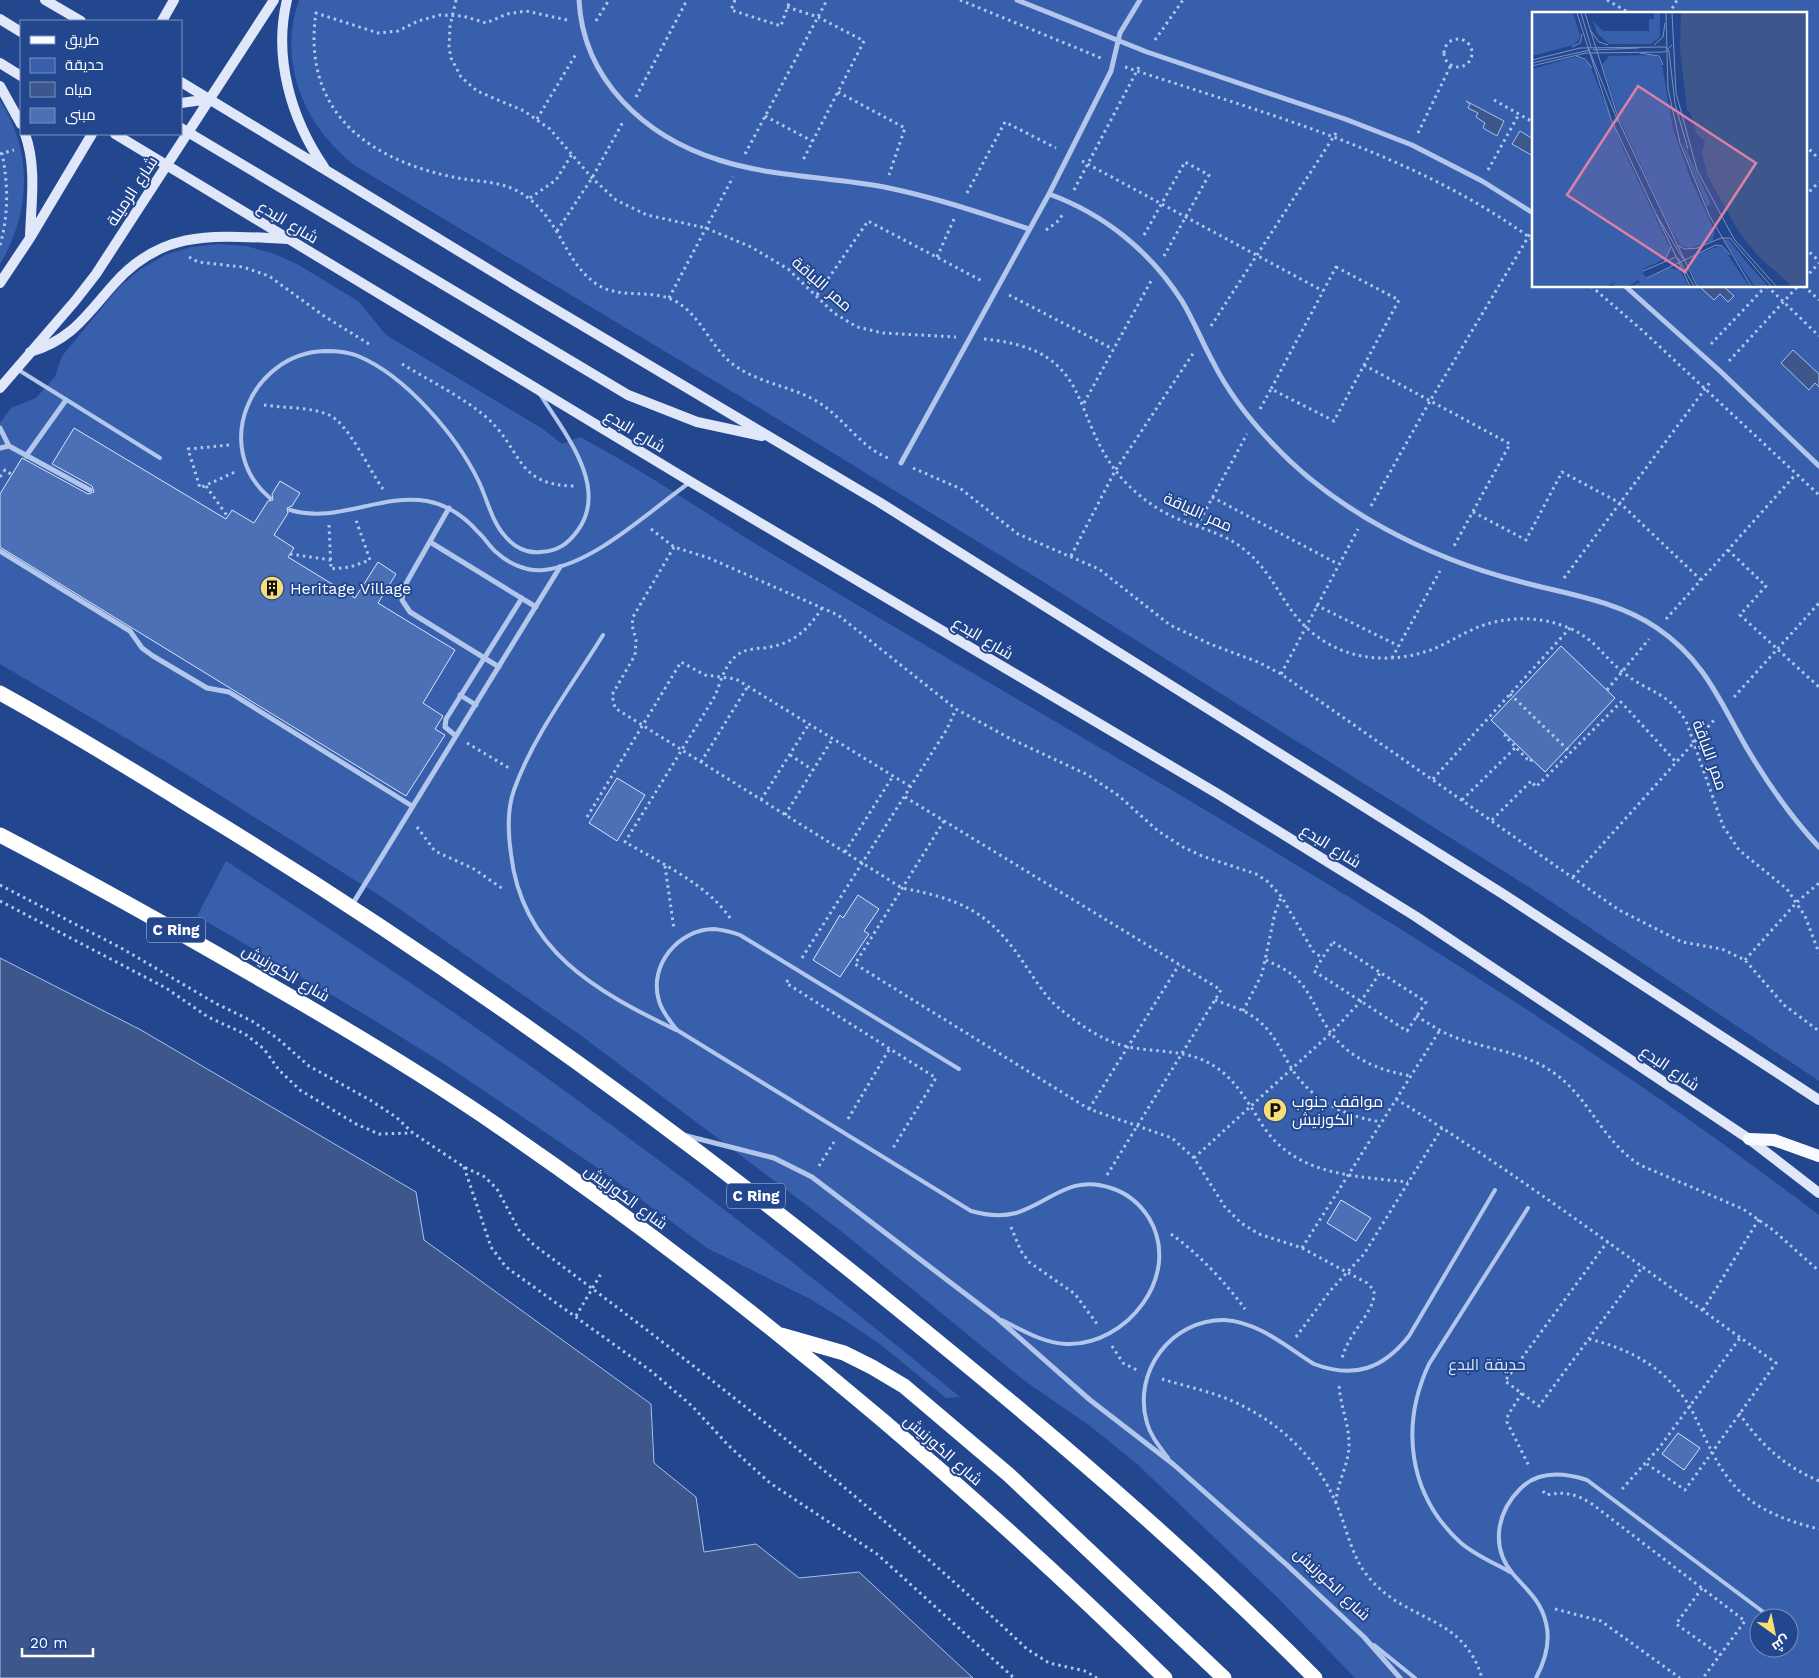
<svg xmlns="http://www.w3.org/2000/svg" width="1819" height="1678" font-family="'Work Sans',Cairo,sans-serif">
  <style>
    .green { fill: #375fac; fill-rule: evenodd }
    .water { fill: #3d578c; stroke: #a7c0ed }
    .building { fill: #4b70b6; stroke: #d8e4f9 }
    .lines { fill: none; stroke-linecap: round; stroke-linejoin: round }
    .path { stroke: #b3c7ec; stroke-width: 3; stroke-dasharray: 2.5 4; stroke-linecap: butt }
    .lane { stroke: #b3c7ec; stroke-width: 4 }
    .street { stroke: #b3c7ec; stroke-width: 5 }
    .secondary { stroke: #dfe7f9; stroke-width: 10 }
    .primary { stroke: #f8faff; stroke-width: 12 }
    .highway { stroke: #fff; stroke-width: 15 }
    .labels { text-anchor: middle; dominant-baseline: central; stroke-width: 4; stroke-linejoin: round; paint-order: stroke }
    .shield { fill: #23478f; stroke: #bdc8dd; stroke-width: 1 }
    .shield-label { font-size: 15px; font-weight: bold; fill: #fff }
    .street-label { font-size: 16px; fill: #fff; stroke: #23478f }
    .poi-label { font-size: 16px; fill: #fff; stroke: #23478f; text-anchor: start }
    .park-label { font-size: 16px; fill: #d8e4f9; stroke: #23478f }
    .inset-road { fill: none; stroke: #7b91bc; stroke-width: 1 }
    .view { fill: #dd80a5; fill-opacity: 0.15; stroke: #dd80a5; stroke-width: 2.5 }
    .inset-edge { fill: none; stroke: #fff; stroke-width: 2.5 }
  </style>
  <rect width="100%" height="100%" fill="#23478f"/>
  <path class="green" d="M 299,0 L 1819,0 L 1819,1081 L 1532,889 L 1029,573 L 776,418 L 354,165 C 304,125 277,63 299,0 ZM 1533,14 L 1805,14 L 1805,286 L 1533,286 Z
    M 0,100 C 33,152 31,212 0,264 Z
    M 218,244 L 246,246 L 272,253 L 297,264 L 358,301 L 386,335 L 543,429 L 562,444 L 580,437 C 636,467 689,502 743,536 C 816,581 890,624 964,668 C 1256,839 1550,1010 1819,1215 L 1819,1678 L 1355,1678 L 1276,1596 L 1136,1463 L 1090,1426 L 1022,1379 L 841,1231 L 579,1034 L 385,899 L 175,767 L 0,664 L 0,423 L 11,408 L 36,398 L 55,377 L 62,356 L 120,286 L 141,269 L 165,255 L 191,247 ZM 1759,1618 L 1789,1618 L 1789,1648 L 1759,1648 Z
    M 226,861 C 353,944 481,1028 603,1119 C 725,1208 843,1301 960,1397 L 946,1398 L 881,1345 L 846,1321 L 810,1299 L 707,1248 L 605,1173 L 446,1065 L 364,1014 L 197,916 Z"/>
  <path class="water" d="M 1466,101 L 1504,121 L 1497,136 L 1483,128 L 1485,123 L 1476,117 L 1478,113 L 1468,108 L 1470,104 Z
    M 1520,131 L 1533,139 L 1533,156 L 1512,144 Z
    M 1699,286 L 1723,286 L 1734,296 L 1728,302 L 1720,294 L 1714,300 Z
    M 1793,350 L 1819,374 L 1819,387 L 1815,383 L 1809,390 L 1781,363 Z
    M 0,958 L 141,1030 L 416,1192 L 424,1240 L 651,1404 L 654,1463 L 696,1497 L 704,1552 L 756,1544 L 799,1578 L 859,1572 L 973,1678 L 0,1678 Z"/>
  <path class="building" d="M 74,428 L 226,519 L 232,510 L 254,523 L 268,501 L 273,500 L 272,494 L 280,481 L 300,493 L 292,506 L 287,508 L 288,513 L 274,535 L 294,548 L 288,557 L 355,598 L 378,562 L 396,574 L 378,603 L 455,650 L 423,703 L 443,716 L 435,729 L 445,735 L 406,796 L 0,547 L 0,494 L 22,458 L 88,494 L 94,492 L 92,486 L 52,464 Z
    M 1561,646 L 1615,698 L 1545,772 L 1491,720 Z
    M 617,778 L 645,795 L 617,841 L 589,823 Z
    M 858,895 L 879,909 L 864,931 L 869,934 L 840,977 L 813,960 L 840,915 L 843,918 Z
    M 1341,1200 L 1371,1218 L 1356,1241 L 1327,1223 Z
    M 1678,1433 L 1700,1448 L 1684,1470 L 1662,1454 Z"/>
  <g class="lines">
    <path class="path" d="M 456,0 L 450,26 L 449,47 L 451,58 L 461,77 L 477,91 L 524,111 L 550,129 L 592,178 L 616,200 L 647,215 L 706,228 L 751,247 L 788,269 L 834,313 L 857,327 L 883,333 L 956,337
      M 735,0 L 731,10 L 781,26 L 790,0
      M 960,0 L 1101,58
      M 1607,0 L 1631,14
      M 787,7 L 818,17 L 864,41 L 802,162
      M 1669,14 L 1677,0
      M 567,20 L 526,11 L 507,14 L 486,23 L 463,16 L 440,15 L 418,21 L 398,31 L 378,33 L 316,13 C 310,53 317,92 345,123 C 374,155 422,172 464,179 C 483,182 503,182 521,193 C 560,217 563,260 595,283 C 620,301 651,287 677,302 C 700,316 710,344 729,361 C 754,383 790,385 818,402 C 844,418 859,446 888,458
      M 596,21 L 609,0
      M1444 53a14 14 0 1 1 28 0a14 14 0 1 1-28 0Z
      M 1155,40 L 1183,0
      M 1125,67 C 1263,113 1415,153 1533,240
      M 838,92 L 905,128 L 889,175
      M 636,97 L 687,0
      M 1494,100 L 1533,122
      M 765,116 L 812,141
      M 537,119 L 576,54
      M 1418,133 L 1451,65
      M 1805,145 L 1819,159
      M 0,154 L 14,150
      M 745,154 L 827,0
      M 1082,161 L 1323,291
      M 1488,170 L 1519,114
      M 1074,190 L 1140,65
      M 967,193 L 1005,122 L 1056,148
      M 1805,196 L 1819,182
      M 530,198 L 556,180 L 572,154
      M 1046,230 L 1057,222 L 1063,214
      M 557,231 L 592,178 L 624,120
      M 1144,235 L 1185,162 L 1209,175 L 1164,256
      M 0,245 C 9,214 8,184 2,153
      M 1805,248 L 1819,261
      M 189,257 L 198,262 L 243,267 L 269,276 L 324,316 L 369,344
      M 937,257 L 954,219
      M 1336,267 L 1399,300 L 1334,421 L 1271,389 Z
      M 1805,278 L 1819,263
      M 1591,286 L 1643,331 L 1819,495
      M 1767,286 L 1819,336
      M 1804,286 L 1819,300
      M 817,295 L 868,221 L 984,282
      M 1009,295 L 1113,349
      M 669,298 L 733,177
      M 1211,326 L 1338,130
      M 984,339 C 1100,350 1066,420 1127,484 C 1141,498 1159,511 1178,519 C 1201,529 1225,533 1246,551 C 1281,580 1283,617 1327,643 C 1361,663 1403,662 1438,647 C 1455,639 1470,629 1487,624 C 1514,616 1543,617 1569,628 C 1597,640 1603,657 1624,673 C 1649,693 1667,691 1686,721 L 1723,826 L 1739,850 L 1787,889 L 1805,916 L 1819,953
      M 1711,344 L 1766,286
      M 1729,361 L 1798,286
      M 402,364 C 430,381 461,396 486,417 C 523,449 514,485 574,486
      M 1364,365 L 1510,444 L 1454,546
      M 1084,403 L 1151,281
      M 264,405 C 283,408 312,407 329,415 C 349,424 369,470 383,489
      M 1260,409 L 1271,389
      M 229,445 L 188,449 L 200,488 L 235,472
      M 913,468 L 961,489 L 1018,534 L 1099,569 L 1170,625 L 1210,644 L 1258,662 L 1281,674 L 1619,910 L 1682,942 L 1722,949 L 1745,960 L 1784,1005 L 1819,1031
      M 0,477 L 5,470 L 12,475
      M 206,486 L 228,517
      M 1212,497 L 1338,564
      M 1371,506 L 1430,401 L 1533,229
      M 1473,512 L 1526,540 L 1562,472 L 1620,503 L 1701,580
      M 329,525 L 331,569 L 350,567 L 370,560 L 356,520
      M 1197,526 L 1247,434
      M 651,529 L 674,547 L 709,558 L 838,615 L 956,709 L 1011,739 L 1088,775 L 1119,796 L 1158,831 L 1183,847 L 1202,856 L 1256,874 L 1267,881 L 1281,896 L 1313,951 L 1322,958
      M 674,547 L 633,617 L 632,625 L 636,640 L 635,655 L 612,695 L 615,708 L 902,888 C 959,899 987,910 1021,959 C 1033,976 1044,996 1060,1009 C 1080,1025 1104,1042 1129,1047 C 1154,1052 1180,1050 1203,1060 C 1234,1074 1246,1100 1263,1126 C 1296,1176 1355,1176 1408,1182
      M 1728,550 L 1766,586 L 1740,615 L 1819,687
      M 290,554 L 331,560
      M 1071,556 L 1115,471 L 1194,352
      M 1564,578 L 1711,381
      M 1316,605 L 1399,646
      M 1666,619 L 1796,474
      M 1392,658 L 1440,571
      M 1281,674 L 1358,529
      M 1607,690 L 1649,639
      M 1510,694 L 1570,752
      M 1734,697 L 1819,603
      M 1506,734 L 1505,736 L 1530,762 L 1532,759
      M 467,743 L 509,768
      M 790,755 L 813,770
      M 701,762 L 748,686
      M 1433,779 L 1570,628
      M 905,797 L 1221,990 L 1107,1175
      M 761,800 L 809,724
      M 1462,800 L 1516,747
      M 785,815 L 833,738
      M 587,817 L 681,662 L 705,675 L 736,679 L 911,787
      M 1492,820 L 1531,781 L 1536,787 L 1621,702 L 1676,762
      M 944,821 L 855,964 L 1089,1109 L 1172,1138 L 1194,1158 L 1225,1207 L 1241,1223 L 1259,1234 L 1302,1248 L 1367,1283 C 1371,1287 1375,1290 1374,1296 C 1372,1314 1346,1337 1342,1359
      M 417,827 L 435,851 L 474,869 L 503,889
      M 845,852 L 893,776
      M 665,866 L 674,929
      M 1573,877 L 1715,719
      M 0,885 L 123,949 L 215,1003 L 252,1021 L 277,1038 L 309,1066 L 370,1100 L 396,1117 L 413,1133 L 464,1167 L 485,1177 L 497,1189 L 519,1230 L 534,1245 C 705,1372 872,1503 1027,1649 L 1049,1663 L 1085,1671 L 1097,1678
      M 0,901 L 166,988 L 208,1017 L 245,1034 L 264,1049 L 279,1070 L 300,1090 L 356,1124 L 379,1134 L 412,1133
      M 730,918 C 708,885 659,862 625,842 L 715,696 C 721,681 724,666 737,655 C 745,649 754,649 763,648 C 792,645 807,631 822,608
      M 1333,942 L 1426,1002 L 1407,1031 L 1314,971 Z
      M 802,958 L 947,729 L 956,709
      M 1266,960 C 1276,965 1288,970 1296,978 C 1312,993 1318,1016 1331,1033 C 1350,1059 1381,1071 1411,1076
      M 1745,960 L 1797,902 L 1819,883
      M 788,980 L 786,983 L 936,1078 L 893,1148
      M 1215,1000 C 1230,1006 1247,1010 1260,1022 C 1273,1033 1281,1050 1290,1066 C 1311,1100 1343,1116 1381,1122
      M 1243,1011 L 1262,974 L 1275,913 L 1281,897
      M 1416,1016 C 1430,1024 1442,1033 1457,1038 C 1490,1050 1525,1052 1554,1073 C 1589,1097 1602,1141 1640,1165 L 1743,1209 L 1773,1230 L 1819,1271
      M 1396,1099 C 1528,1180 1650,1274 1776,1363 L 1685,1490 L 1647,1464
      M 1089,1109 L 1179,965
      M 848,1119 L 890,1048
      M 1194,1158 L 1331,1033 L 1361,1001 L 1380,973
      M 819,1166 L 834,1142
      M 464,1167 L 491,1247 L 506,1267 L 651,1371 L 692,1406 L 729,1446 L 770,1483 L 877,1554 L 1014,1678
      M 1011,1227 L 1021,1251 L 1029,1262 L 1075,1294 L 1097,1324
      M 1171,1234 C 1199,1254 1225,1282 1245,1309
      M 1608,1241 L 1505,1381 L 1539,1406 L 1643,1266
      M 1302,1248 L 1440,1030
      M 1703,1310 L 1759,1219
      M 576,1316 L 602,1272
      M 1296,1337 L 1330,1291 L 1364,1254 L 1442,1128
      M 1589,1339 C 1631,1349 1667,1369 1690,1407 C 1704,1433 1713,1461 1733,1484 C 1755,1510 1787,1521 1819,1529
      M 1112,1346 L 1123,1363 L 1137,1370
      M 1162,1379 C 1184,1386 1209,1391 1230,1400 C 1277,1420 1316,1456 1336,1503 C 1348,1530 1351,1559 1372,1581 C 1409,1622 1464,1616 1482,1678
      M 1522,1393 L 1508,1415 L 1507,1422 L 1530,1468
      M 1739,1413 C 1760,1444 1784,1466 1819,1481
      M 1622,1489 L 1659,1448 L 1740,1338
      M 1543,1491 L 1546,1495 C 1565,1491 1576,1494 1592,1504 L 1745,1621 L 1703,1678
      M 1336,1503 C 1337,1482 1350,1462 1349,1443 C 1349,1423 1339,1403 1339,1382
      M 1702,1588 L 1676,1624 L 1720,1655
      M 1555,1609 L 1601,1621 L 1680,1678"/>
    <path class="lane" d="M 17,369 L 160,458
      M 270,498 C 210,448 251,353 325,351 C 336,351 349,352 358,356 C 406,376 457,436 479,482 C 487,499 492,522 505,536 C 514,547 527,554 541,552 C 558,551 568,544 578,530 C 610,486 562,430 540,394
      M 290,510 C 337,524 380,493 427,501 C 447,505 465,517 478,532 C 485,538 489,546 496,552 C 508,563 526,572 544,570 C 594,564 648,512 689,483
      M 603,635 C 573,684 533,736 514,790 C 507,809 508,833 511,854 C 522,951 596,991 676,1030
      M 959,1069 L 740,935 C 732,932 724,930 714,929 C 679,929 648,965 659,1001 C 662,1012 670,1021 677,1030 L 971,1211 C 985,1215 1001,1217 1016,1213 C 1051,1202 1070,1174 1111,1188 C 1127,1193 1140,1204 1149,1218 C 1183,1275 1127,1346 1066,1344 C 1043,1343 1022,1330 1002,1320
      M 1168,1458 C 1160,1447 1151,1437 1147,1423 C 1132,1372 1171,1319 1225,1320 C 1258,1322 1287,1347 1314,1364 C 1354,1379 1383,1369 1409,1336 L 1495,1190
      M 1510,1572 C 1494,1563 1475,1555 1461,1543 C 1408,1495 1400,1426 1429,1364 L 1528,1208
      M 1374,1645 L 1415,1678
      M 1536,1678 C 1545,1661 1551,1643 1546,1623 C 1541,1601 1527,1590 1513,1574 C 1490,1547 1497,1512 1520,1489 C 1538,1470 1565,1473 1587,1480 L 1766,1614"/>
    <path class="street" d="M 579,0 C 583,80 645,137 719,160 C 772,177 830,177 884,187 C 934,197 981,213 1029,229
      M 1017,0 L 1147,52 L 1345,119 L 1412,145 L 1482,181 L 1533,213
      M 1049,194 C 1104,214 1150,251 1182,301 C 1194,321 1202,342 1213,362 C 1228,392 1249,419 1272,443 C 1335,511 1429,558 1518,581 C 1565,594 1616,600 1657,628 C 1703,659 1719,699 1745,745 C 1766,781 1790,816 1819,847
      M 1625,286 L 1720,371 L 1819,466
      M 0,428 L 9,446 L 90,490
      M 0,448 L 9,446
      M 26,456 L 66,400
      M 901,463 L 1049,194 L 1111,71 L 1120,33 L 1140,0
      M 449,508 L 404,587 L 402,600 L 410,612 L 499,667
      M 430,542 L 536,607
      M 0,551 L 130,631 L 142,648 L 153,656 L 207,688 L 229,692 L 412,806
      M 460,695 L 476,705
      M 456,736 L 445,727 L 446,719 L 522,598
      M 352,905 L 560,567
      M 683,1135 L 774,1158 L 812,1177 L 997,1318 L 1090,1400 L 1173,1464 L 1287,1565 L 1364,1637 L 1400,1678"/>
    <path class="secondary" d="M 45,0 L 81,21
      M 287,0 C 273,57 291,119 324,167
      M 0,19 L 21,32
      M 162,21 L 174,0
      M 0,63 L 21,76
      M 181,82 L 526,292 L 879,502 L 1503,894 L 1819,1100
      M 0,86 L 21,124
      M 181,103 L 210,99
      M 181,128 L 628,395 L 697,422 L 762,436
      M 25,134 C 37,167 31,203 30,237
      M 115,134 L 691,482 L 1218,794 L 1415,916 L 1749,1139 L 1819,1193
      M 0,283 L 30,238 L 92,134
      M 30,352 C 72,340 87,314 114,284 C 164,227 219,236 287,239
      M 0,388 L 75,301 L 96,274 L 274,0"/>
    <path class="primary" d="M 1749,1139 L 1774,1140 L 1819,1156"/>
    <path class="highway" d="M 0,693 C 65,729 129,768 192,807 C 438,956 671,1124 893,1305 C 1039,1423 1183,1545 1315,1678
      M 0,835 C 88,881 174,929 260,979 C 342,1026 423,1074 501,1128 C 738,1291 960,1477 1165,1678
      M 781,1335 L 844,1353 L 872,1367 L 904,1386 L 1009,1475 L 1224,1678"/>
  </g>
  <defs>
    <g id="building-disc" transform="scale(1.25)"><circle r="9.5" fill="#f7df76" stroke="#23478f"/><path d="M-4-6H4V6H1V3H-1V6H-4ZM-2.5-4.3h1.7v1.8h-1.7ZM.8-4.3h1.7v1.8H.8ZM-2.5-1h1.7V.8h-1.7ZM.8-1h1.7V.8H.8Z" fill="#111"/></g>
    <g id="parking-disc" transform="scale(1.25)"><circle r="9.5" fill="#f7df76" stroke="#23478f"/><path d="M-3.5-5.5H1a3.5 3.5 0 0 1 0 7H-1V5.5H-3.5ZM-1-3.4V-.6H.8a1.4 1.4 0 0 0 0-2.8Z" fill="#111"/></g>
  </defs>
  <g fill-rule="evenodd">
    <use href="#building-disc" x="272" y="588"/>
    <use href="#parking-disc" x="1275" y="1110"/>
  </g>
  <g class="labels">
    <g class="shield">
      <rect x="147" y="917.5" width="58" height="25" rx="4"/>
      <rect x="727" y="1183.5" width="58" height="25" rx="4"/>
    </g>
    <g class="shield-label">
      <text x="176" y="930">C Ring</text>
      <text x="756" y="1196">C Ring</text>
    </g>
    <g class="street-label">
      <text transform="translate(132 191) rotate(-57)">شارع الرميلة</text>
      <text transform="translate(288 222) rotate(31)">شارع البدع</text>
      <text transform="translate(822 284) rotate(41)">ممر اللياقة</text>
      <text transform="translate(635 431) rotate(31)">شارع البدع</text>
      <text transform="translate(1198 512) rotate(24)">ممر اللياقة</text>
      <text transform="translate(983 638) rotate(31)">شارع البدع</text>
      <text transform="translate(1710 755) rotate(70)">ممر اللياقة</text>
      <text transform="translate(1331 846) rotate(32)">شارع البدع</text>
      <text transform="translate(286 973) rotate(30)">شارع الكورنيش</text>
      <text transform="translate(1670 1068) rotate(34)">شارع البدع</text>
      <text transform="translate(626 1197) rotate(36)">شارع الكورنيش</text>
      <text transform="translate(943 1450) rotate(41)">شارع الكورنيش</text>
      <text transform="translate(1332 1584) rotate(43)">شارع الكورنيش</text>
    </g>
    <g class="poi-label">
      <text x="290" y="588">Heritage Village</text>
      <text x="1292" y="1101">مواقف جنوب<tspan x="1292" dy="18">الكورنيش</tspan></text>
    </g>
    <g class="park-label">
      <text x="1487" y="1364">حديقة البدع</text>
    </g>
  </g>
  <g transform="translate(1532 12)">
    <rect width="275" height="275" fill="#23478f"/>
    <path d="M 0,1 L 41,1 L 48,23 L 47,28 L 41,33 L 0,44 ZM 122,1 L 128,1 L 128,25 L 119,32 L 77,32 L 65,21 L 61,9 L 71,19 L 117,19 L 117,7 L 122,7 ZM 120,43 L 126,45 L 130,53 L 141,117 L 159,168 L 183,220 L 180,229 L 157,236 L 148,233 L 134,207 L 88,108 L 70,53 L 77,44 ZM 42,45 L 51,47 L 58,53 L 91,137 L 138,236 L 135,246 L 111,257 L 111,262 L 116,266 L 137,256 L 148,258 L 157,274 L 101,274 L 108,270 L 106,268 L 97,274 L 81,274 L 83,270 L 76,274 L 0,274 L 0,57 ZM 150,128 L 179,192 L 175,194 L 153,140 ZM 196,227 L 216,252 L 236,274 L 222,274 L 192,228 ZM 187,234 L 192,237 L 217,274 L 166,274 L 158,257 L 162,244 Z" fill="#375fac"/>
    <path d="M 149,1 L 275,1 L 275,274 L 260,274 L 226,244 L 207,220 L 176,165 L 170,141 L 173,129 L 164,121 L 158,100 L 155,98 L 148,37 Z" fill="#3d578c"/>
    <path class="inset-road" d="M 45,1 L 79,107 L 158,274M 49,1 L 59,35M 53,1 L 88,112 L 165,274M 134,1 L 136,77 L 148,131 L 177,203 L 219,274M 140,1 L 144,81 L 165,158 L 202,227 L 244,274M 59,19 L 67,30 L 76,33M 122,33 L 131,25 L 133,11M 40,35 L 48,31 L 50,22M 56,35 L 86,110M 133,35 L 137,39 L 143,92 L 156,137M 61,38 L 107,36M 108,41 L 127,44 L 131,53M 44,44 L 53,47 L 60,56M 0,48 L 48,36 L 133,35M 0,51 L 58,38M 0,54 L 54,41 L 133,40 L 140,33M 124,202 L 151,247M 189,226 L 198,226 L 239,274M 145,233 L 153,237 L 166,236M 165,236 L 189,226M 146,246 L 162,274M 132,250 L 139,235M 111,259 L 144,245M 115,266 L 184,233 L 190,234 L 198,243"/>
    <path class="view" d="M 106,74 L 224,151 L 153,260 L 35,183 Z"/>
    <rect width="275" height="275" class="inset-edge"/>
  </g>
  <rect x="20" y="20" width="162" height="115" fill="#23478f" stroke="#7b91bc"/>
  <rect x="30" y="36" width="25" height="8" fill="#f8faff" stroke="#7b91bc"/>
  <text x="65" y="45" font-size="15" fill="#ffffff">طريق</text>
  <rect x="30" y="58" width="25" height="15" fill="#375fac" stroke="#7b91bc"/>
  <text x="65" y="70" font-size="15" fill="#ffffff">حديقة</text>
  <rect x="30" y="82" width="25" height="15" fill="#3d578c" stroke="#7b91bc"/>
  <text x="65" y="95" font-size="15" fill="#ffffff">مياه</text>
  <rect x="30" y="108" width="25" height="15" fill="#4b70b6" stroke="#7b91bc"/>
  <text x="65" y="120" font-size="15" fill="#ffffff">مبنى</text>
  <g transform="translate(1774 1633) rotate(147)"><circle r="24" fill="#23478f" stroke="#7b91bc"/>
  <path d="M0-4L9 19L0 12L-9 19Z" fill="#f7df76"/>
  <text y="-8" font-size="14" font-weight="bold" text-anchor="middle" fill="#ffffff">ش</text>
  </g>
  <path d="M22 1648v8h71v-8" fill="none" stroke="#ffffff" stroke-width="2.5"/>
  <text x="30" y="1648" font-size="15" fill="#ffffff" stroke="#23478f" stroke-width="4" paint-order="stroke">20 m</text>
</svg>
